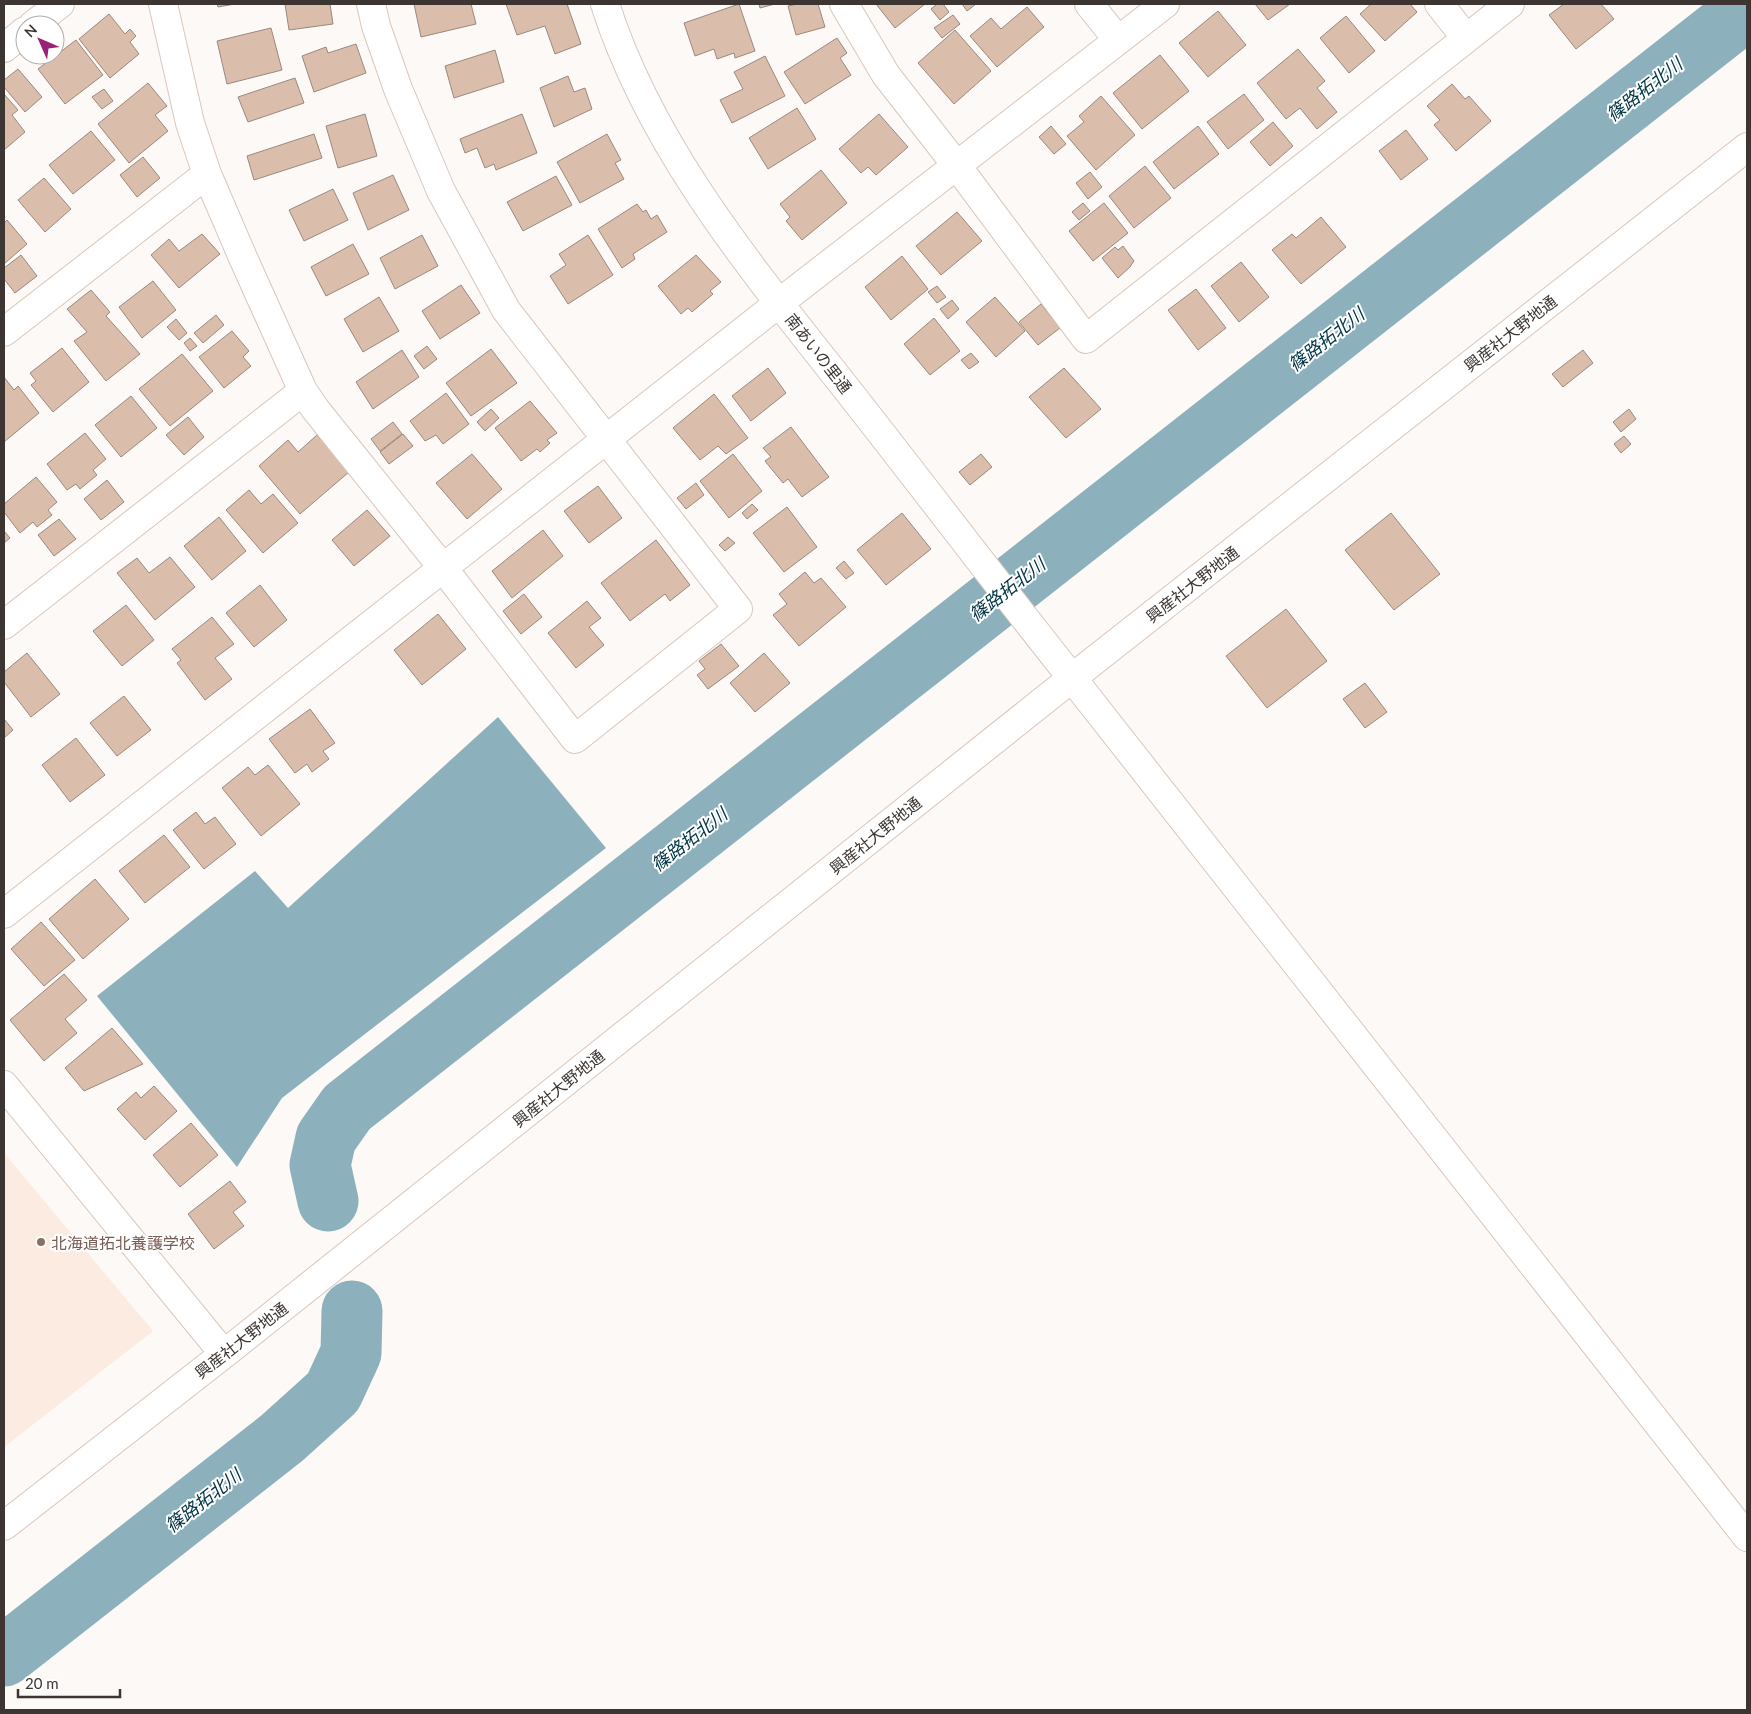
<svg xmlns="http://www.w3.org/2000/svg" width="1751" height="1714" font-family="Lato,'Noto Sans JP',sans-serif">
  <style>
    .built { fill: #fbebe1 }
    .water { fill: #8db0bd }
    .lines { fill: none; stroke-linecap: round; stroke-linejoin: round }
    .river { stroke: #8db0bd; stroke-width: 61 }
    .building { fill: #dabdab; stroke: #9a897e }
    .street-casing { stroke: #d9c7bc; stroke-width: 30 }
    .secondary-casing { stroke: #d9c7bc; stroke-width: 30 }
    .street { stroke: #fff; stroke-width: 28 }
    .secondary { stroke: #fff; stroke-width: 28 }
    .education-dot { fill: #8d6e63; stroke: #fff; stroke-width: 2 }
    .labels { text-anchor: middle; dominant-baseline: central; stroke-width: 4; stroke-linejoin: round; paint-order: stroke }
    .street-label { font-size: 16px; fill: #3d3531; stroke: #fff }
    .education-label { font-size: 16px; fill: #785e54; stroke: #fff; text-anchor: start }
    .water-label { font-size: 18px; font-style: italic; fill: #003444; stroke: #fff }
  </style>
  <rect width="100%" height="100%" fill="#fdf9f6"/>
  <path class="built" d="M 4,1153 L 153,1331 L 4,1447 Z"/>
  <path class="water" d="M 498,717 L 606,848 L 282,1098 L 237,1167 L 97,996 L 255,871 L 288,908 Z"/>
  <g class="lines">
    <path class="river" d="M 328,1201 L 320,1165 L 326,1138 L 347,1108 L 1747,9
      M 4,1656 L 282,1438 L 333,1392 L 351,1353 L 352,1311"/>
  </g>
  <path class="building" d="M 217,4 L 235,4 L 218,7 Z
    M 285,4 L 330,4 L 333,24 L 289,30 Z
    M 414,4 L 471,4 L 476,24 L 421,37 Z
    M 506,4 L 567,4 L 581,44 L 555,54 L 545,26 L 517,35 Z
    M 739,4 L 755,51 L 735,58 L 734,53 L 717,59 L 714,49 L 695,56 L 684,23 Z
    M 759,4 L 775,4 L 760,8 Z
    M 798,4 L 818,4 L 825,27 L 796,35 L 788,6 Z
    M 876,4 L 925,4 L 895,28 Z
    M 937,4 L 943,4 L 949,12 L 940,20 L 931,9 Z
    M 962,4 L 976,4 L 967,11 Z
    M 1255,4 L 1290,4 L 1268,20 Z
    M 1371,4 L 1410,4 L 1417,12 L 1385,41 L 1360,14 Z
    M 1564,4 L 1601,4 L 1614,19 L 1576,49 L 1549,15 Z
    M 1027,7 L 1044,27 L 997,67 L 970,36 L 991,18 L 1001,29 Z
    M 1218,11 L 1246,45 L 1208,77 L 1179,43 Z
    M 109,14 L 125,34 L 130,29 L 136,36 L 130,42 L 139,54 L 110,78 L 79,39 Z
    M 953,15 L 960,24 L 942,38 L 934,28 Z
    M 1346,16 L 1375,51 L 1349,73 L 1320,38 Z
    M 271,28 L 282,70 L 227,84 L 217,41 Z
    M 955,30 L 991,71 L 954,104 L 918,63 Z
    M 837,38 L 847,53 L 840,58 L 851,75 L 805,104 L 784,72 Z
    M 76,40 L 103,75 L 65,104 L 38,69 Z
    M 356,44 L 366,73 L 314,92 L 302,56 L 326,47 L 328,53 Z
    M 1298,49 L 1325,81 L 1317,88 L 1337,112 L 1317,129 L 1300,108 L 1286,119 L 1257,83 Z
    M 495,50 L 504,82 L 454,98 L 445,66 Z
    M 1160,55 L 1189,91 L 1142,129 L 1113,93 Z
    M 765,56 L 785,96 L 732,123 L 720,100 L 743,89 L 734,72 Z
    M 18,69 L 42,97 L 25,112 L 4,87 L 4,80 Z
    M 568,76 L 574,92 L 585,88 L 592,109 L 554,127 L 540,88 Z
    M 295,78 L 304,103 L 248,122 L 238,97 Z
    M 148,83 L 167,106 L 155,115 L 168,131 L 129,163 L 98,124 Z
    M 1452,84 L 1465,99 L 1469,96 L 1491,121 L 1456,151 L 1434,125 L 1440,120 L 1427,106 Z
    M 104,89 L 113,101 L 102,109 L 92,97 Z
    M 4,94 L 18,110 L 12,115 L 25,132 L 4,150 Z
    M 1244,94 L 1264,120 L 1228,149 L 1207,122 Z
    M 1101,96 L 1135,135 L 1096,170 L 1067,136 L 1084,122 L 1079,116 Z
    M 797,108 L 816,139 L 768,169 L 749,138 Z
    M 365,114 L 377,156 L 338,168 L 326,126 Z
    M 522,114 L 537,153 L 496,170 L 494,164 L 485,168 L 477,148 L 465,153 L 460,139 Z
    M 879,114 L 908,147 L 876,175 L 868,167 L 861,173 L 839,149 Z
    M 1273,122 L 1293,146 L 1270,166 L 1250,142 Z
    M 1051,126 L 1066,144 L 1054,154 L 1039,137 Z
    M 1198,126 L 1219,154 L 1174,189 L 1153,162 Z
    M 1406,130 L 1428,159 L 1401,180 L 1379,151 Z
    M 91,131 L 115,160 L 73,194 L 49,165 Z
    M 314,134 L 322,158 L 254,180 L 247,156 Z
    M 607,134 L 621,160 L 615,163 L 624,179 L 580,203 L 557,162 Z
    M 143,157 L 160,178 L 137,197 L 120,175 Z
    M 1145,166 L 1171,198 L 1134,228 L 1109,196 Z
    M 821,170 L 847,203 L 802,240 L 786,221 L 790,217 L 780,204 Z
    M 1090,172 L 1102,187 L 1088,199 L 1076,183 Z
    M 393,175 L 409,210 L 368,230 L 353,193 Z
    M 556,176 L 572,205 L 523,231 L 507,202 Z
    M 44,178 L 71,209 L 45,232 L 18,200 Z
    M 333,189 L 348,220 L 304,241 L 289,210 Z
    M 1083,203 L 1090,211 L 1079,220 L 1072,212 Z
    M 1104,203 L 1128,233 L 1093,261 L 1069,231 Z
    M 637,204 L 643,212 L 646,210 L 651,219 L 657,215 L 667,232 L 633,254 L 635,259 L 622,268 L 598,229 Z
    M 957,212 L 982,241 L 941,275 L 916,246 Z
    M 1321,217 L 1346,247 L 1301,284 L 1272,250 L 1292,234 L 1296,238 Z
    M 7,220 L 27,244 L 4,264 L 4,223 Z
    M 202,234 L 220,254 L 179,288 L 151,255 L 169,239 L 179,251 Z
    M 422,235 L 438,266 L 395,289 L 380,258 Z
    M 588,235 L 613,275 L 568,304 L 550,276 L 566,265 L 559,254 Z
    M 353,244 L 369,274 L 326,296 L 311,267 Z
    M 1123,246 L 1134,261 L 1131,265 L 1131,266 L 1118,278 L 1102,258 L 1115,247 L 1118,250 Z
    M 21,255 L 37,276 L 15,293 L 4,279 L 4,268 Z
    M 696,255 L 721,282 L 710,291 L 713,294 L 692,312 L 688,308 L 681,314 L 658,286 Z
    M 902,256 L 928,289 L 891,320 L 865,287 Z
    M 1241,262 L 1269,297 L 1239,322 L 1211,286 Z
    M 153,281 L 176,310 L 142,338 L 119,307 Z
    M 461,285 L 480,313 L 440,339 L 422,311 Z
    M 937,286 L 946,297 L 937,303 L 928,292 Z
    M 1196,289 L 1226,328 L 1198,350 L 1168,310 Z
    M 91,290 L 110,312 L 106,316 L 140,354 L 106,381 L 74,341 L 87,332 L 67,309 Z
    M 379,297 L 399,331 L 363,352 L 344,319 Z
    M 995,297 L 1025,331 L 996,357 L 966,322 Z
    M 952,300 L 959,309 L 948,319 L 940,309 Z
    M 1041,304 L 1060,328 L 1038,345 L 1019,322 Z
    M 216,315 L 224,325 L 203,343 L 194,333 Z
    M 934,318 L 960,351 L 930,375 L 904,344 Z
    M 176,319 L 187,333 L 179,340 L 167,327 Z
    M 232,331 L 249,351 L 243,357 L 251,366 L 224,388 L 199,357 Z
    M 190,338 L 197,346 L 190,351 L 184,343 Z
    M 427,346 L 437,359 L 424,369 L 414,356 Z
    M 62,348 L 89,382 L 53,412 L 31,385 L 36,381 L 30,373 Z
    M 491,349 L 517,383 L 471,416 L 446,383 Z
    M 402,350 L 419,377 L 373,409 L 356,382 Z
    M 1583,350 L 1593,363 L 1563,387 L 1552,374 Z
    M 971,353 L 979,362 L 969,369 L 961,360 Z
    M 182,354 L 213,391 L 170,426 L 139,389 Z
    M 768,368 L 786,393 L 751,421 L 732,396 Z
    M 1064,368 L 1101,409 L 1066,438 L 1029,397 Z
    M 4,377 L 14,390 L 18,386 L 39,413 L 4,442 Z
    M 446,393 L 469,424 L 443,444 L 436,435 L 425,441 L 410,421 Z
    M 714,394 L 748,438 L 726,454 L 718,446 L 700,460 L 673,428 Z
    M 131,396 L 157,428 L 121,457 L 95,425 Z
    M 530,401 L 557,433 L 547,440 L 550,443 L 540,452 L 537,449 L 521,461 L 495,428 Z
    M 491,409 L 499,418 L 485,431 L 477,422 Z
    M 1629,409 L 1636,419 L 1621,432 L 1613,422 Z
    M 188,417 L 204,437 L 184,455 L 166,435 Z
    M 393,422 L 402,434 L 380,451 L 371,439 Z
    M 791,427 L 829,477 L 802,497 L 788,479 L 783,483 L 765,461 L 771,457 L 763,448 Z
    M 85,433 L 106,459 L 93,470 L 97,475 L 80,489 L 76,484 L 67,490 L 47,464 Z
    M 403,434 L 413,446 L 389,464 L 380,452 Z
    M 317,435 L 349,472 L 300,514 L 259,466 L 288,440 L 298,452 Z
    M 1624,436 L 1631,444 L 1621,453 L 1614,444 Z
    M 472,454 L 502,489 L 467,519 L 436,483 Z
    M 733,454 L 762,491 L 729,518 L 700,481 Z
    M 981,454 L 992,467 L 970,485 L 959,472 Z
    M 36,477 L 57,502 L 48,510 L 52,515 L 37,527 L 33,522 L 20,533 L 4,512 L 4,504 Z
    M 107,480 L 124,502 L 101,520 L 84,499 Z
    M 696,483 L 704,495 L 686,509 L 677,498 Z
    M 598,486 L 622,518 L 589,543 L 564,511 Z
    M 249,490 L 261,504 L 273,494 L 298,523 L 263,553 L 226,510 Z
    M 752,504 L 758,510 L 747,519 L 742,513 Z
    M 787,507 L 817,547 L 784,572 L 753,533 Z
    M 367,510 L 390,536 L 354,566 L 332,540 Z
    M 902,513 L 931,549 L 886,585 L 857,550 Z
    M 1391,513 L 1440,574 L 1394,610 L 1345,550 Z
    M 219,517 L 246,551 L 212,580 L 184,546 Z
    M 59,519 L 76,539 L 54,556 L 38,535 Z
    M 543,530 L 563,556 L 512,598 L 492,571 Z
    M 4,531 L 10,538 L 4,543 Z
    M 728,537 L 735,543 L 725,551 L 719,545 Z
    M 656,540 L 690,585 L 670,601 L 665,594 L 630,621 L 601,583 Z
    M 170,557 L 195,587 L 155,620 L 117,573 L 137,558 L 149,573 Z
    M 844,561 L 854,573 L 846,579 L 836,568 Z
    M 805,572 L 814,583 L 821,578 L 846,607 L 799,646 L 773,615 L 787,604 L 779,594 Z
    M 260,585 L 287,620 L 254,647 L 226,613 Z
    M 524,594 L 542,617 L 521,634 L 503,611 Z
    M 587,601 L 601,618 L 589,627 L 604,645 L 576,668 L 548,633 Z
    M 126,605 L 154,640 L 122,666 L 93,631 Z
    M 1286,609 L 1327,661 L 1267,708 L 1226,656 Z
    M 438,614 L 466,649 L 422,685 L 394,650 Z
    M 212,617 L 234,644 L 215,658 L 232,679 L 205,700 L 177,663 L 181,660 L 172,649 Z
    M 721,644 L 739,666 L 708,689 L 697,675 L 705,669 L 699,661 Z
    M 27,653 L 60,694 L 31,717 L 4,682 L 4,672 Z
    M 764,653 L 790,683 L 755,712 L 730,683 Z
    M 1365,683 L 1387,712 L 1365,728 L 1343,699 Z
    M 124,696 L 151,730 L 117,756 L 90,723 Z
    M 310,709 L 335,743 L 323,751 L 329,759 L 312,772 L 307,764 L 295,773 L 269,739 Z
    M 4,719 L 13,730 L 4,738 Z
    M 76,738 L 105,775 L 70,802 L 42,765 Z
    M 268,765 L 300,804 L 261,836 L 222,788 L 248,767 L 255,775 Z
    M 196,812 L 205,824 L 215,817 L 236,844 L 204,869 L 173,830 Z
    M 164,835 L 190,867 L 145,903 L 119,871 Z
    M 95,879 L 129,919 L 83,959 L 49,919 Z
    M 41,922 L 75,960 L 44,986 L 11,949 Z
    M 64,974 L 87,1000 L 65,1019 L 77,1033 L 44,1061 L 10,1020 Z
    M 112,1028 L 143,1064 L 84,1091 L 65,1068 Z
    M 154,1086 L 177,1111 L 145,1140 L 117,1109 L 136,1092 L 141,1098 Z
    M 191,1123 L 218,1155 L 180,1187 L 153,1155 Z
    M 230,1181 L 246,1202 L 233,1212 L 244,1226 L 214,1249 L 188,1214 Z"/>
  <g class="lines">
    <g class="street-casing">
      <path id="street" d="M 163,4 L 190,123 L 207,174 L 244,260 L 303,391 L 316,410 L 443,568 L 575,739 L 738,609 L 506,310 L 441,191 L 398,89 L 376,26 L 371,4
        M 844,4 L 886,75 L 957,166 L 1086,339 L 1510,4
        M 1089,4 L 1117,39
        M 1439,4 L 1466,38
        M 33,25 L 60,4
        M 4,48 L 25,31
        M 4,332 L 207,174
        M 4,625 L 303,391
        M 1072,678 L 1747,1537
        M 4,914 L 779,303 L 1165,4"/>
    </g>
    <g class="secondary-casing">
      <path id="secondary" d="M 605,4 C 652,152 758,276 853,397 C 926,490 998,585 1072,678
        M 4,1085 L 224,1354
        M 4,1526 L 224,1354 L 1072,678 L 1747,147"/>
    </g>
    <use href="#street" class="street"/>
    <use href="#secondary" class="secondary"/>
  </g>
  <circle class="education-dot" cx="41" cy="1242" r="5"/>
  <g class="labels">
    <g class="street-label">
      <text transform="translate(1510 333) rotate(-38)">興産社大野地通</text>
      <text transform="translate(819 353) rotate(52)">南あいの里通</text>
      <text transform="translate(1192 584) rotate(-38)">興産社大野地通</text>
      <text transform="translate(875 835) rotate(-39)">興産社大野地通</text>
      <text transform="translate(558 1088) rotate(-39)">興産社大野地通</text>
      <text transform="translate(241 1340) rotate(-38)">興産社大野地通</text>
    </g>
    <g class="education-label">
      <text x="51" y="1242">北海道拓北養護学校</text>
    </g>
    <g class="water-label">
      <text transform="translate(1644 89) rotate(-38)">篠路拓北川</text>
      <text transform="translate(1326 339) rotate(-38)">篠路拓北川</text>
      <text transform="translate(1007 589) rotate(-38)">篠路拓北川</text>
      <text transform="translate(689 839) rotate(-38)">篠路拓北川</text>
      <text transform="translate(203 1500) rotate(-38)">篠路拓北川</text>
    </g>
  </g>
  <rect width="1751" height="1714" fill="none" stroke="#3d3531" stroke-width="10"/>
  <g transform="translate(40 40) rotate(315)"><circle r="24" fill="#ffffff" stroke="#b1aead"/>
  <path d="M0-4L9 19L0 12L-9 19Z" fill="#9b2078"/>
  <text y="-8" font-size="14" font-weight="bold" text-anchor="middle" fill="#3d3531">N</text>
  </g>
  <path d="M18 1689v8h102v-8" fill="none" stroke="#3d3531" stroke-width="2.5"/>
  <text x="25" y="1689" font-size="15" fill="#3d3531" stroke="#ffffff" stroke-width="4" paint-order="stroke">20 m</text>
</svg>
